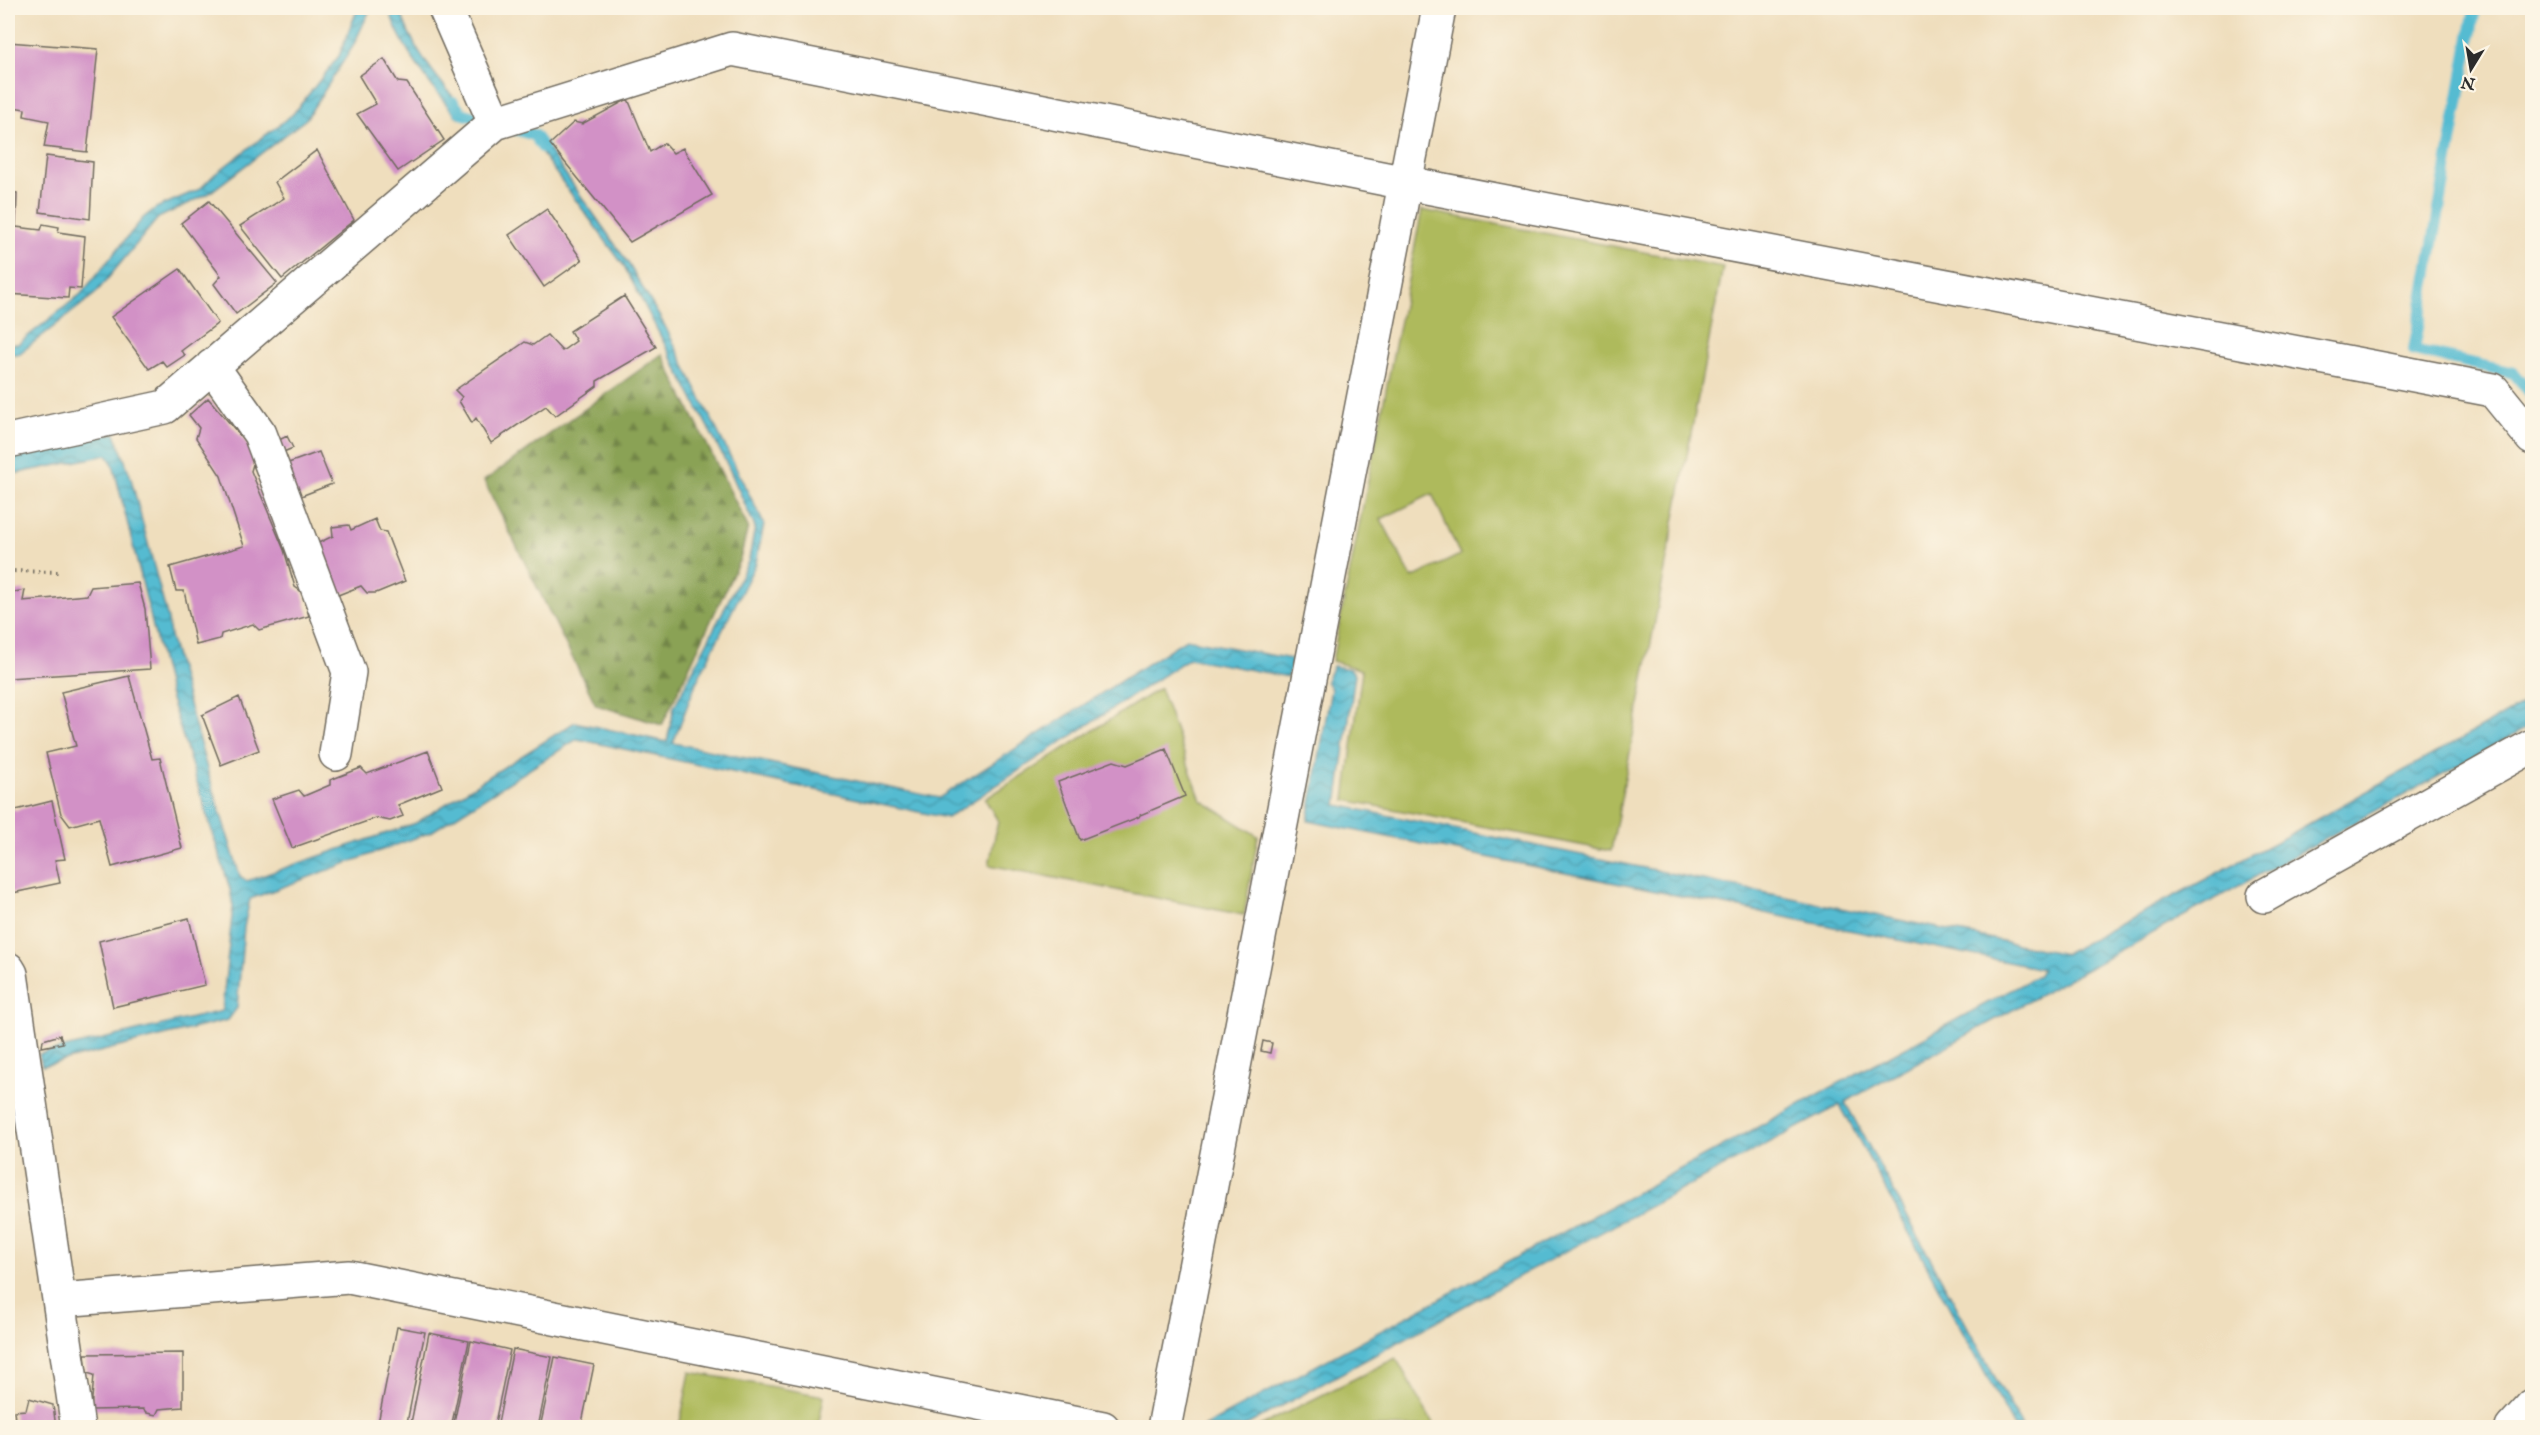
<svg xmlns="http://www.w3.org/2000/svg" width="2540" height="1435" font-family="'IM FELL English',serif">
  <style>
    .grass { fill: #aeba5c; stroke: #6c7244; stroke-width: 1.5; fill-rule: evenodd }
    .forest { fill: url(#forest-firs); stroke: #5a6640; stroke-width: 1.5 }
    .water { fill: url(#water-waves); stroke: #40737e; stroke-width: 1.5 }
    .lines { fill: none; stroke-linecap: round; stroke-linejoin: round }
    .stream { stroke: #54bbd1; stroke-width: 12 }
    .building { fill: #d291c6 }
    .minor-casing { stroke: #706a5e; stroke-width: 36 }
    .tertiary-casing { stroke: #706a5e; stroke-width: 36 }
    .path { stroke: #706a5e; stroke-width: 4; stroke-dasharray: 1.5 4.5; stroke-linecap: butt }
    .minor { stroke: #fff; stroke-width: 33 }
    .tertiary { stroke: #fff; stroke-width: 33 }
  </style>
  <defs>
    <pattern id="forest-firs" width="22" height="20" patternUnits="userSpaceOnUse" patternTransform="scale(1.5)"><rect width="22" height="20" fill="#8aa254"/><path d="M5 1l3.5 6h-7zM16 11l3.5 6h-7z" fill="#718446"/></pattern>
    <pattern id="water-waves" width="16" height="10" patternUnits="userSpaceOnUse" patternTransform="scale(1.5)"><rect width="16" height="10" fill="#54bbd1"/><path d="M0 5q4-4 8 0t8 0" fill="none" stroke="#4698aa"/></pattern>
  </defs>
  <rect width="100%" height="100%" fill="#fcf5e5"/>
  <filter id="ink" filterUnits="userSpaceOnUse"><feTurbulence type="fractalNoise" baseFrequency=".0167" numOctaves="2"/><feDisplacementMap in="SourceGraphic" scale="12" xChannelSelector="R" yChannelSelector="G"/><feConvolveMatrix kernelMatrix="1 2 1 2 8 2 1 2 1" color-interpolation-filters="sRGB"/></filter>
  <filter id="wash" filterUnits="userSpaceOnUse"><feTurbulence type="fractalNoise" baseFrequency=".008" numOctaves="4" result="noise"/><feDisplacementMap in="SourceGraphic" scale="24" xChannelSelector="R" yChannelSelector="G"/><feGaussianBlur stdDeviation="1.35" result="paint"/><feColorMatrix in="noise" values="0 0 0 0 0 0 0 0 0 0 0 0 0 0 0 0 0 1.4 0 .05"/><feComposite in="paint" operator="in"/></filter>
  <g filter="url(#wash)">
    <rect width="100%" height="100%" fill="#efdebd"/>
    <path class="grass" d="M 1422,210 L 1723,267 L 1611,851 L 1345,800 L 1362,670 L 1332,661 ZM 1432,494 L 1460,555 L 1412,578 L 1381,519 Z
      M 1160,688 L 1201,800 L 1258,836 L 1244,915 L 989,865 L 998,821 L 985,799 Z
      M 1396,1358 L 1435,1427 L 1258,1427 Z
      M 690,1372 L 824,1396 L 818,1427 L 679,1427 Z"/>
    <path class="forest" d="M 662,354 L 748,527 L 740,559 L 662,725 L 596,705 L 484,481 Z"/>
    <path class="water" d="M 358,8 L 371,8 L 352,48 L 306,119 L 208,194 L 158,218 L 95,294 L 19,354 L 8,354 L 8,344 L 18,344 L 81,294 L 143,218 L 156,208 L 200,189 L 215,174 L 293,114 L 339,56 Z
      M 389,8 L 400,8 C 409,46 439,80 464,110 L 458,118 C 432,88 399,46 389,8 Z
      M 536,132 L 628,263 L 665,326 L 764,524 L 756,563 L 696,683 L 673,743 L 939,798 L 1186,639 L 1292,659 L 1288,677 L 1189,658 L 947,818 L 577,739 L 431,832 L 250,899 L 244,927 L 237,1008 L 228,1020 L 42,1066 L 39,1054 L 222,1011 L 233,906 L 230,889 L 170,696 L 113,464 L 107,455 L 8,475 L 8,455 L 115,433 L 130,475 L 168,620 L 170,636 L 209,776 L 240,876 L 247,881 L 416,823 L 575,722 L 667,742 L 674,707 L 749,560 L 755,527 L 728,466 L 624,266 L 531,139 Z
      M 1333,666 L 1350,669 L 1355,674 L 1337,805 L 2065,954 L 2287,836 L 2532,699 L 2532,725 L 1845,1102 L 2022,1427 L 2014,1427 L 1840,1105 L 1499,1287 L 1243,1427 L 1203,1427 L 2039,975 L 2042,969 L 1308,821 L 1331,689 L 1326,681 Z"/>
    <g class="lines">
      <path class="stream" d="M 2475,8 L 2414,350 L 2514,373 L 2532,395
        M 453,102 L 461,113 L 489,121
        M 508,127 L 534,135 L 543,148"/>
    </g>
    <g id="blocks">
      <path class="building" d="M 8,42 L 98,49 L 87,152 L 44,147 L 49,121 L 24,116 L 25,109 L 8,106 Z
        M 384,59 L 398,82 L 407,83 L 444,140 L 398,171 L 357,114 L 376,104 L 359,76 Z
        M 628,99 L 650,152 L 664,143 L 673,153 L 683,148 L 712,195 L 630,242 L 550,144 L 574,122 L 582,124 Z
        M 317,150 L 354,220 L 282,279 L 240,226 L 284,198 L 275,182 Z
        M 46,156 L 93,162 L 90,219 L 40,212 Z
        M 8,192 L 17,193 L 16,227 L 41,230 L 43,224 L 59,227 L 58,232 L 85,236 L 81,289 L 69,288 L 68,298 L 8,294 Z
        M 209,201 L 277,283 L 236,314 L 214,284 L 221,276 L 181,223 Z
        M 547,209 L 582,260 L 544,287 L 509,235 Z
        M 180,269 L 218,323 L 181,351 L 185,355 L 167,367 L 162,361 L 149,369 L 111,317 Z
        M 624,296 L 656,347 L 597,381 L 597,386 L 555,416 L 546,406 L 491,443 L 476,418 L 472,423 L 459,401 L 462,397 L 455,390 L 525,342 L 533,345 L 547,335 L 562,351 L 576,341 L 570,331 Z
        M 208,398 L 256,454 L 251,471 L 284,550 L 295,587 L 302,592 L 309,616 L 259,630 L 253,624 L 221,634 L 220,639 L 196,645 L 184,591 L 176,591 L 170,567 L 244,546 L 221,476 L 196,438 L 199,428 L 189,415 Z
        M 287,436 L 293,448 L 281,453 L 275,442 Z
        M 319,452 L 332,484 L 296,498 L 283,465 Z
        M 375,519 L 380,531 L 386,532 L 405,581 L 376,593 L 367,593 L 361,586 L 333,597 L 312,546 L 333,536 L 332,527 L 349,525 L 351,530 Z
        M 138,583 L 145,609 L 150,669 L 8,678 L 9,593 L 25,590 L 23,601 L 87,595 L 91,587 Z
        M 129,676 L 152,759 L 160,758 L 182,848 L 112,867 L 99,818 L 70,826 L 61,814 L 46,753 L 76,746 L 61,692 Z
        M 239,697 L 259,750 L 221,765 L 202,715 Z
        M 1166,749 L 1185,796 L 1140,815 L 1139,817 L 1080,840 L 1058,782 L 1114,761 L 1127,765 Z
        M 428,751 L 442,787 L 398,805 L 403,816 L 390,821 L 376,818 L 292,848 L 272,799 L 299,790 L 304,796 L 330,785 L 330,780 L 361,768 L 367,774 Z
        M 52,801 L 65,859 L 55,860 L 60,883 L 8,894 L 8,808 L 16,810 Z
        M 189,918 L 205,985 L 113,1007 L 99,941 Z
        M 60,1035 L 63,1043 L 42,1047 L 43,1040 Z
        M 1263,1041 L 1272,1043 L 1270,1053 L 1261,1051 Z
        M 397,1327 L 425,1332 L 406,1428 L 377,1428 Z
        M 429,1333 L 469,1341 L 451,1428 L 410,1428 Z
        M 471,1341 L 510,1350 L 494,1428 L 453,1428 Z
        M 513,1349 L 552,1357 L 538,1428 L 497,1428 Z
        M 183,1353 L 183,1407 L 159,1409 L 156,1415 L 147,1413 L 143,1409 L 91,1410 L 94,1375 L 87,1373 L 85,1354 Z
        M 555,1357 L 594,1365 L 581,1428 L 540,1428 Z
        M 29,1398 L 53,1405 L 56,1428 L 16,1428 L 14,1411 L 26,1410 Z"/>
    </g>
  </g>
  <g filter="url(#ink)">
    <use href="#blocks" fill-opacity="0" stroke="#706a5e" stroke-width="1.5"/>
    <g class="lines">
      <g class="minor-casing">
        <path id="minor" d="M 445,8 L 495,123
          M 212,366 L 260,434 L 349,672 L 336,754
          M 8,441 L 165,407 L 495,123 L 732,49 L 1406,183 L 2493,390 L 2532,438
          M 2264,896 L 2532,746
          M 8,969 L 11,974 L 78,1428
          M 60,1300 L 349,1277 L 1103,1428
          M 1164,1428 L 1439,8"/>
      </g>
      <g class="tertiary-casing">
        <path id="tertiary" d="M 2512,1428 L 2532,1406"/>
      </g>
      <path class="path" d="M 8,571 L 58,572"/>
      <use href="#minor" class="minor"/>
      <use href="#tertiary" class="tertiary"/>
    </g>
  </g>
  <rect width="2540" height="1435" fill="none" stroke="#fcf5e5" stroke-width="30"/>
  <g transform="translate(2471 69) rotate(191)" stroke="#fcf5e5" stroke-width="4.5" paint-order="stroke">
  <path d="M0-4.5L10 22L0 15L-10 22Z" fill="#2b2b2b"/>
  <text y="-9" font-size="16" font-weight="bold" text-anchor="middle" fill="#2b2b2b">N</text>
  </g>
</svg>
